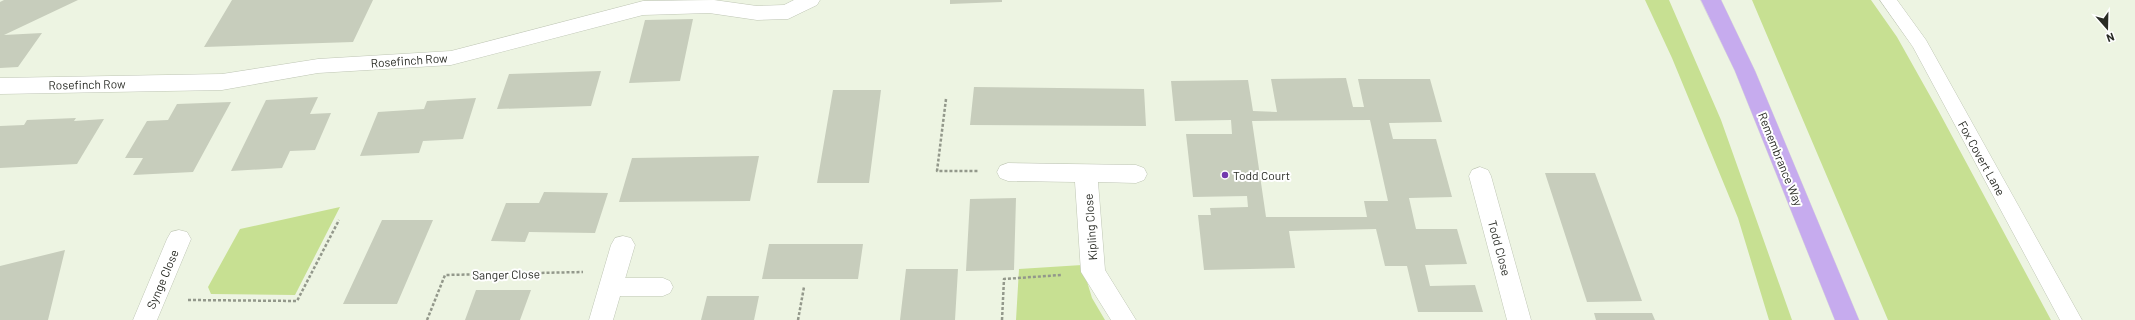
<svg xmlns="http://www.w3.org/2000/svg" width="2135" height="320" font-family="Barlow,sans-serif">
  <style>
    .green { fill: #c7e092 }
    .building { fill: #c7cdbc; fill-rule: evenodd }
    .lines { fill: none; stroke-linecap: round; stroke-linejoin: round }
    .service-casing { stroke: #bfc6b5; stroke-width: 1 }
    .minor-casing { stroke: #bfc6b5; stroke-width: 1 }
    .trunk-casing { stroke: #d9d9d8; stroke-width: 1 }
    .path { stroke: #93988b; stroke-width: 2.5; stroke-dasharray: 3 2; stroke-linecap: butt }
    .service { fill: #fff; fill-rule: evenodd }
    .minor { fill: #fff; fill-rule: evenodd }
    .trunk { fill: #c6abee; fill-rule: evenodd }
    .poi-dot { fill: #7238ae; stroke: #fff; stroke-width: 1.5 }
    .labels { text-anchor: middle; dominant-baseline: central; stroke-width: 4; stroke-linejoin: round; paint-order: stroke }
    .street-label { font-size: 12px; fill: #2a2c26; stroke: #fff }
    .poi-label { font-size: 12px; fill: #2a2c26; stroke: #fff; text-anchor: start }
  </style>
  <rect width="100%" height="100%" fill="#edf4e2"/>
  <path class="green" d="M 1645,0 L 1669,0 L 1721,120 L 1792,320 L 1769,320 L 1738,218 L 1672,58 Z
    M 1752,0 L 1871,0 L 1897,37 L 1938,110 L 2051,320 L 1888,320 Z
    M 340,207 L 295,295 L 211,294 L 208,287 L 240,229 Z
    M 1082,265 L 1092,298 L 1105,320 L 1016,320 L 1019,269 Z"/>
  <path class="building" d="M 4,0 L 78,0 L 4,35 L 42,33 L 18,67 L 0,68 L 0,2 Z
    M 232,0 L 373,0 L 353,42 L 204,47 Z
    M 950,0 L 1002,0 L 1002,2 L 950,4 Z
    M 693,19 L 680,81 L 629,83 L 645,20 Z
    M 601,71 L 591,106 L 497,109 L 509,74 Z
    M 1346,78 L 1353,107 L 1364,107 L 1358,79 L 1430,79 L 1442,122 L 1389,123 L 1393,139 L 1436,139 L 1452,197 L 1409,198 L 1416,229 L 1457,229 L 1467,264 L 1425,265 L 1430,286 L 1475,285 L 1483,312 L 1418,312 L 1407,266 L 1385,266 L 1376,229 L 1289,231 L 1295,268 L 1204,270 L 1198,215 L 1211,215 L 1210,208 L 1248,207 L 1247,196 L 1193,197 L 1186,134 L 1232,134 L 1231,120 L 1175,121 L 1171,81 L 1248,80 L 1253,111 L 1277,112 L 1271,79 ZM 1370,120 L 1388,201 L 1364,201 L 1367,217 L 1266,217 L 1252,121 Z
    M 974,87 L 1144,89 L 1146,126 L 970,125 Z
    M 833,90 L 881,90 L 869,183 L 817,183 Z
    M 318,97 L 310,114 L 331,113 L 315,150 L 290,151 L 282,168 L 231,171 L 266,100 Z
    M 476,98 L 463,139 L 423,141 L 419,153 L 360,156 L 378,112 L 424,109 L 427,101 Z
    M 231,102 L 193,172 L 133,175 L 143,158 L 125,158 L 147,121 L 168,120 L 177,104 Z
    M 76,118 L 74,121 L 104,119 L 77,164 L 0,168 L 0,126 L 24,125 L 27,120 Z
    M 759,156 L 750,201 L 619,202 L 632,158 Z
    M 1545,173 L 1595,173 L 1642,301 L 1587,302 Z
    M 544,192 L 608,193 L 595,233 L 529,232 L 525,242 L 491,241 L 506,203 L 539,203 Z
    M 1016,198 L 1014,270 L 966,271 L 970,199 Z
    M 382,220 L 433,220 L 397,304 L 343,304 Z
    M 769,244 L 863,244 L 858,279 L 762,279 Z
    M 65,250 L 48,320 L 0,320 L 0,266 Z
    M 906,269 L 958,269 L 955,320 L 900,320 Z
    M 476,290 L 531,290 L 520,320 L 465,320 Z
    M 707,296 L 759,296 L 754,320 L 701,320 Z
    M 1594,313 L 1652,313 L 1655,320 L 1596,320 Z"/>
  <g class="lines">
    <g class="service-casing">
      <path id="service" d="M 1880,0 L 1897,0 L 1926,40 L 2082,320 L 2060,320 L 1913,47 Z
        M 611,278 L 663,278 L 670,281 L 673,287 L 670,293 L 663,296 L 611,296 L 604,293 L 601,287 L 604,281 Z"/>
    </g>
    <g class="minor-casing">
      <path id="minor" d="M 714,0 L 757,6 L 784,5 L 794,0 L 820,0 L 817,5 L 788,19 L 757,20 L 709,13 L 643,15 L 451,65 L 318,73 L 222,90 L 0,94 L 0,78 L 222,74 L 318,59 L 451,51 L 643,1 Z
        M 1008,163 L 1136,165 L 1144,168 L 1147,174 L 1144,180 L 1136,183 L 1098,182 L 1105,270 L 1136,320 L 1111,320 L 1081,272 L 1075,182 L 1008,181 L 1000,178 L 997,172 L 1000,166 Z
        M 1480,167 L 1488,170 L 1491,176 L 1531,320 L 1507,320 L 1469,176 L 1472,170 Z
        M 179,230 L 187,232 L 191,239 L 157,320 L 133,320 L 167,239 L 171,232 Z
        M 623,236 L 631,238 L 635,245 L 613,320 L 589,320 L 611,245 L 615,238 Z"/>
    </g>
    <g class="trunk-casing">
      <path id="trunk" d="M 1701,0 L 1721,0 L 1755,71 L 1859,320 L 1835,320 L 1735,71 Z"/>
    </g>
    <path class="path" d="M 946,99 L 937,171 L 978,171
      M 188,300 L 297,301 L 339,220
      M 427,320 L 445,275 L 583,272
      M 798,320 L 804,287
      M 1002,320 L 1004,279 L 1061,275"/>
    <use href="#service" class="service"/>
    <use href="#minor" class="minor"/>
    <use href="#trunk" class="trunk"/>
  </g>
  <circle class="poi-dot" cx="1225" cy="175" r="4"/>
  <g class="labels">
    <g class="street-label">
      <text transform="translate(409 60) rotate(-4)">Rosefinch Row</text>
      <text transform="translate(87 84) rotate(-1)">Rosefinch Row</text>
      <text transform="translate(1982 158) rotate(61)">Fox Covert Lane</text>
      <text transform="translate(1781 159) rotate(68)">Remembrance Way</text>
      <text transform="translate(1090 227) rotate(-94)">Kipling Close</text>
      <text transform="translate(1500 248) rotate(75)">Todd Close</text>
      <text transform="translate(506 274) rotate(-1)">Sanger Close</text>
      <text transform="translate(162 279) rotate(-67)">Synge Close</text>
    </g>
    <g class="poi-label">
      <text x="1233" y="175">Todd Court</text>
    </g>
  </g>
  <g transform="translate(2107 28) rotate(160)" stroke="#ffffff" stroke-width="3" paint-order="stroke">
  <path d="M0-3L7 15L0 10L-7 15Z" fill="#2a2c26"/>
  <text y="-6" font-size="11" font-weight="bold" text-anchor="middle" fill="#2a2c26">N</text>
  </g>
</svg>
